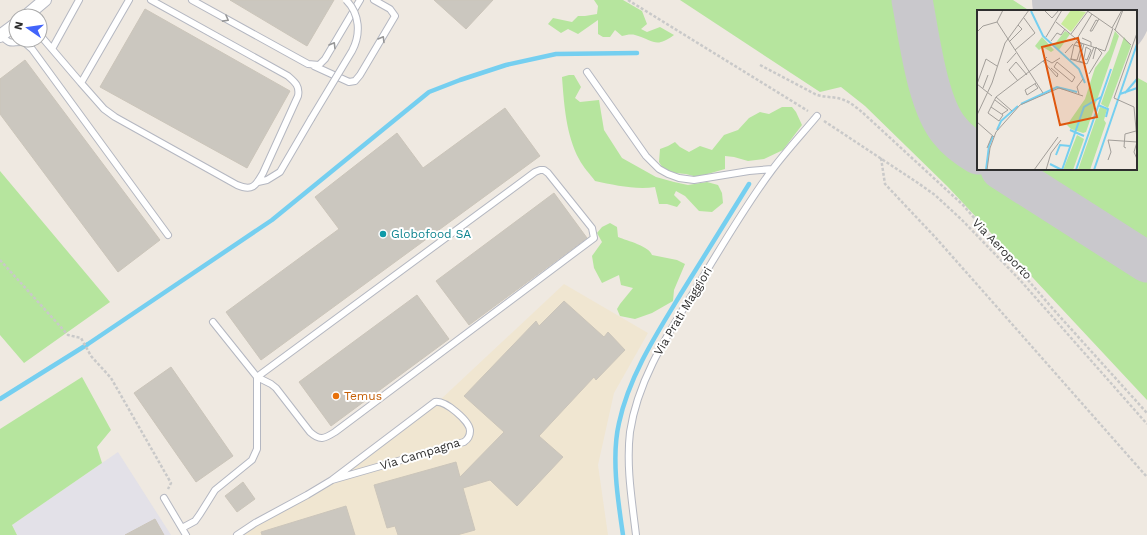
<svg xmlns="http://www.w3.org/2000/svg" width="1147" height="535" font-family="'Work Sans',sans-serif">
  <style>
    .industrial { fill: #e3e1e8 }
    .education { fill: #f0e6d1 }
    .green { fill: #b6e59e }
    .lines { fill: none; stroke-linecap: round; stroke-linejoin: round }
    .stream { stroke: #75cff0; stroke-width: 4.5 }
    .taxiway { stroke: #c9c8cc; stroke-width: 41 }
    .runway { stroke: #c9c8cc; stroke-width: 102 }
    .building { fill: #cbc7bf; stroke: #cbc5ba }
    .lane-casing { stroke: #b4b7c1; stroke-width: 8 }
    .street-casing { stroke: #b4b7c1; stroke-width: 14 }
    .path { stroke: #c9c9c9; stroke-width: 2.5; stroke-dasharray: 3 2; stroke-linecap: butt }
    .lane { stroke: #fff; stroke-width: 6 }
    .street { stroke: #fff; stroke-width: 12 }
    .lane-bridge-casing { stroke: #b4b7c1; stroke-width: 8; stroke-linecap: butt }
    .lane-bridge { stroke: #fff; stroke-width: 6 }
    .oneway { stroke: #969696 }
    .culture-dot { fill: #0f9aa8; stroke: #fff; stroke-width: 1.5 }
    .food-dot { fill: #e8710a; stroke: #fff; stroke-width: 1.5 }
    .labels { text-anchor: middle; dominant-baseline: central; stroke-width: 4; stroke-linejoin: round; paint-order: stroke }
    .culture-label { font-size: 12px; fill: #0d838f; stroke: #fff; text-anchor: start }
    .street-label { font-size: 12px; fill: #2e2e2e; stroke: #fff }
    .food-label { font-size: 12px; fill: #c56008; stroke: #fff; text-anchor: start }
    .inset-river { fill: none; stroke: #75cff0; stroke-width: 2 }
    .inset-road { fill: none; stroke: #a29e99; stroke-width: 1 }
    .view { fill: #df570e; fill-opacity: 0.15; stroke: #df570e; stroke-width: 2 }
    .inset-edge { fill: none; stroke: #2e2e2e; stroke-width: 2 }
  </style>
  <rect width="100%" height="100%" fill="#efe9e1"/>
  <path class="industrial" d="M 118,452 L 171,535 L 17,535 L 12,525 Z"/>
  <path class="education" d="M 564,284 L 648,333 L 614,393 L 598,465 L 608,535 L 237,535 L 307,495 L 439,401 Z"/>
  <path class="green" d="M 594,0 L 623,0 L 642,11 L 647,24 L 641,29 L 647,32 L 660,27 L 674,35 C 655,49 654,40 635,35 C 631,34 626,35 622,36 L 615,30 L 610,37 L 603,37 L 598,34 L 598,20 L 578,34 L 568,29 L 561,33 L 548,24 L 553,18 L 572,22 L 578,16 L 585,16 L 597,14 L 598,6 Z
    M 680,0 L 1013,0 L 1030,11 L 978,11 L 978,169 L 1136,169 L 1136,77 L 1147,83 L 1147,400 L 948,187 L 865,106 L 841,87 L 820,92 Z
    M 569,75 L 574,75 L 581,87 L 575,98 L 580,102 L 599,100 L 604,130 L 622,158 L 656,177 L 674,182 L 688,185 L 707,182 L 718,185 L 722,193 L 723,203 L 712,212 L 699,211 L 685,196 L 676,191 L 674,195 L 681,202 L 677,207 L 667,204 L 659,204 L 655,187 C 636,190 614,185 595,181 C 590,174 583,167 579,159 C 566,135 564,104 562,77 Z
    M 782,107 L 792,107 L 796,112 L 802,125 L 783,150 L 764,159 L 748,161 L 734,157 L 725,156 L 725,169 L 697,177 L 686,174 L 675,173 L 664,170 L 659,162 L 660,149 L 668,146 L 675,142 L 680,147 L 689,152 L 700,146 L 712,150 L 724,135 L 738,130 L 749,118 L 760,112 L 769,114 Z
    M 0,171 L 110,302 L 24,363 L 0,335 Z
    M 610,223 L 617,227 L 618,237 C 628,241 649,246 652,255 L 677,260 L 685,264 L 674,290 L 673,301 L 652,313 L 635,319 L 620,316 L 617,309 L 620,304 L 633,288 L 621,285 L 619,275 L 602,283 L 594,268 L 592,256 L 602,242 L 597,233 L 602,227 Z
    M 82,377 L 111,430 L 97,447 L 102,463 L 12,525 L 17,535 L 0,535 L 0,429 Z"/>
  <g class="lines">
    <path class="stream" d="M 0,399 L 88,344 L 272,220 L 429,92 L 460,80 L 506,65 L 556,54 L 637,53
      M 623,535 C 618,501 611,457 619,423 C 629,376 657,333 682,292 C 704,256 727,220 749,184"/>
    <path class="taxiway" d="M 912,0 C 919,35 927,105 950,131 C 957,140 968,148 978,154
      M 1001,169 L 1147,262"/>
    <path class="runway" d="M 1083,0 L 1100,11"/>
  </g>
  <path class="building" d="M 230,0 L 334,0 L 307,46 Z
    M 434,0 L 493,0 L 466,29 Z
    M 145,9 L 290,91 L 247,168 L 100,87 Z
    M 25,60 L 160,240 L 118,272 L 0,114 L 0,79 Z
    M 505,108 L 540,156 L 261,360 L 226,312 L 339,229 L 315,197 L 397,133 L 423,168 Z
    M 554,193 L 587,238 L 469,325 L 436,281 Z
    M 417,295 L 449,339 L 331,426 L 299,382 Z
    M 564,301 L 604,337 L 608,332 L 625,350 L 596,380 L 594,377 L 539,436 L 563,457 L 517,506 L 490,480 L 463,488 L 475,530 L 457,535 L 398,535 L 395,526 L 387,528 L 374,485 L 456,462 L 460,477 L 504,432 L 464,396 L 536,321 L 539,326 Z
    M 171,367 L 233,456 L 196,482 L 134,393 Z
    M 243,482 L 255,499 L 237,512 L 225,496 Z
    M 346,506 L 355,535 L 262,535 L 261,532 Z
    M 155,519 L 164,535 L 125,535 Z"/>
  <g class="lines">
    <g class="lane-casing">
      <path id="lane" d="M 192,0 L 308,64 L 319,65 L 325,59 L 360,0
        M 1,35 C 12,47 11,41 24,42 L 32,49 L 168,235
        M 40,35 L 81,83 L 129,0
        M 52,49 L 79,0
        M 314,66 L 349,82 L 355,81 L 360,75 L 395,16 L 390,9 L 374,0
        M 587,72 L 646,156 L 659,169 L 668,174 L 679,178 L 694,180 L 749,171 L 772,169
        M 81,83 L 104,109 L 115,117 L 237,185 C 253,192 256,185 263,173 L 298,96 C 300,86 295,82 288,76 L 151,0
        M 540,170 L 544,170 L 548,173 L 592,228 L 594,238 L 335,432 C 324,439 320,441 310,432 L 276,388 L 271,384 L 257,377 L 535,172 Z
        M 258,182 L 267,180 L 280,172 L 311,119
        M 164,498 L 186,535
        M 182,528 L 195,521 L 200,514 L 215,490 L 252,460 L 257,449 L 257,377 L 213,322
        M 237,535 L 255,523 L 307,495 L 332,480 L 435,402 C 445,400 470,421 470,431 C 470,436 467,440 464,442 L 332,480
        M 636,535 C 632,501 626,466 630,432 C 638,378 670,331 698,285 C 722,246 745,206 772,170 C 786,151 802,134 817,116"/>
    </g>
    <g class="street-casing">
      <path id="street" d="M 26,16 L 45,0
        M 0,36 L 16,24"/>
    </g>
    <path class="path" d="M 628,0 L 808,111
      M 760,65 L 815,94 C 824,98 834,96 844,100 C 850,102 857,108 862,112 L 963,205 L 1053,309 L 1147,413
      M 824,121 L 918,183 L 935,195 L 962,220 L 1020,280 L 1147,424
      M 881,158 L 885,184 L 936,238 L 1147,477
      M 0,260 L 68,335 L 81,338 L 91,356 L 111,378 L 171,483 L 168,489"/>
    <use href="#lane" class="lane"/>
    <use href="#street" class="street"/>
    <g class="lane-bridge-casing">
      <path id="lane-bridge" d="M 311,119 L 352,51 C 361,34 360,14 346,0"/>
    </g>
    <use href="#lane-bridge" class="lane-bridge"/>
  </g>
  <defs><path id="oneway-chevron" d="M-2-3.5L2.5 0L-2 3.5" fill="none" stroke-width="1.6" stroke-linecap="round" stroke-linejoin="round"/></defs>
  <g class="oneway">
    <use href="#oneway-chevron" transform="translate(226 19) rotate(29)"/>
    <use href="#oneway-chevron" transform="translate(382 39) rotate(-59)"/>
    <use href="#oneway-chevron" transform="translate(333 45) rotate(-59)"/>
  </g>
  <circle class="culture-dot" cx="383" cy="234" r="4"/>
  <circle class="food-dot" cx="336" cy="396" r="4"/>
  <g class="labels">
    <g class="culture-label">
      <text x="391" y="234">Globofood SA</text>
    </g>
    <g class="street-label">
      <text transform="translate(1002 249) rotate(46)">Via Aeroporto</text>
      <text transform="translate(683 311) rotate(-59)">Via Prati Maggiori</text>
      <text transform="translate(420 454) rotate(-17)">Via Campagna</text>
    </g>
    <g class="food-label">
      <text x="344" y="396">Temus</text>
    </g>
  </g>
  <g transform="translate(977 10)">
    <rect width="160" height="160" fill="#efe9e1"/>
    <path d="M 88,21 L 93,24 L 82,40 L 77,35 ZM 138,21 L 142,26 L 109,122 L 106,123 L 94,119 L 90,115 L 108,89 L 118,58 L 132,40 ZM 65,27 L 77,40 L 74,42 L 66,37 L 62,40 L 58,36 ZM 147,27 L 154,36 L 131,98 L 124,94 ZM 123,97 L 130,99 L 127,110 L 129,113 L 113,160 L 101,160 ZM 100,125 L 107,129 L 96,160 L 86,160 Z" fill="#b6e59e"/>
    <path d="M 94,0 L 109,2 L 94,22 L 84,14 Z" fill="#c9ec9a"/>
    <path class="inset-river" d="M 54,1 L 66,26 L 102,59 L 108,73M 148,83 L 160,69M 143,84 L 160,78M 44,94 L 80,77 L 100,82M 121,95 L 131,99 L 129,107M 20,120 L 24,111 L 41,96M 93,120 L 107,126M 79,145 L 83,135 L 93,136M 73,154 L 85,160M 9,160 L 12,136 L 16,126M 85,160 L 107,97 L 124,87M 99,160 L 134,59M 117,160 L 160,34"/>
    <path class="inset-road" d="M 26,0 L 20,12 L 66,83M 67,0 L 75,8 L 82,0M 109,0 L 135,18 L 145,0M 121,11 L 119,10 L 113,21 L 115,21 L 122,9M 79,12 L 104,33 L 128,41 L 136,18M 137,19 L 154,35M 138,20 L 146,0M 0,22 L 6,16 L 20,12M 160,23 L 137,88 L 157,97 L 160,130M 94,24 L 111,1M 69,27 L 85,0M 101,27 L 115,4M 105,28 L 114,32 L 114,36M 74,31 L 80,23 L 84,25 L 88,19M 32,32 L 45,19 L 41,15M 99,32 L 105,34 L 104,37 L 97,35 L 100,31 L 101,30M 107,34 L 102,51 L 110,54 L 117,37M 97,35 L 94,49 L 100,50 L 104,37M 38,40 L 58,23 L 47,8M 88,43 L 96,34M 70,47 L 66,51 L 80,67 L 81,64 L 74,58M 68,49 L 75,53 L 83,48M 93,49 L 106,53 L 109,37 L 114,40 L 110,50 L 108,49M 116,49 L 119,37M 80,52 L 98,67 L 95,72 L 77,57 ZM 30,53 L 39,43M 112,64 L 125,43 L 119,37M 41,71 L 32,60 L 39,52 L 50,65M 58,74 L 61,78 L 50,85 L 48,80 L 59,73M 6,78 L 11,65M 102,84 L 100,77 L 106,69M 15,86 L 0,74 L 9,49 L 20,56M 18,90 L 31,100 L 25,104M 14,97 L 26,105 L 22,111 L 11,103 L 19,87M 35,101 L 19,87 L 66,51M 0,105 L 15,73 L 28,33 L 52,0M 0,112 L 17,127M 10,138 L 15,126M 149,138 L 147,137 L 148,124 L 159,121M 131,150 L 134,142 L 131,130 L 160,132 L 157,142 L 160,149M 10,160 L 13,138 L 19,122 L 43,95 L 82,78 L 106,86M 57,160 L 81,127M 69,160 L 74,143 L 84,130"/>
    <path class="view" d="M 101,28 L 120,107 L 83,115 L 65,37 Z"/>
    <rect width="160" height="160" class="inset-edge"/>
  </g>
  <g transform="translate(28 28) rotate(283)"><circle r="19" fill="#ffffff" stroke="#ababab"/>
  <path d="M0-3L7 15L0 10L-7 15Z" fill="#4264fb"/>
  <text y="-6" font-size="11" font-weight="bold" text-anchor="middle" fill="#2e2e2e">N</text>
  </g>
</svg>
